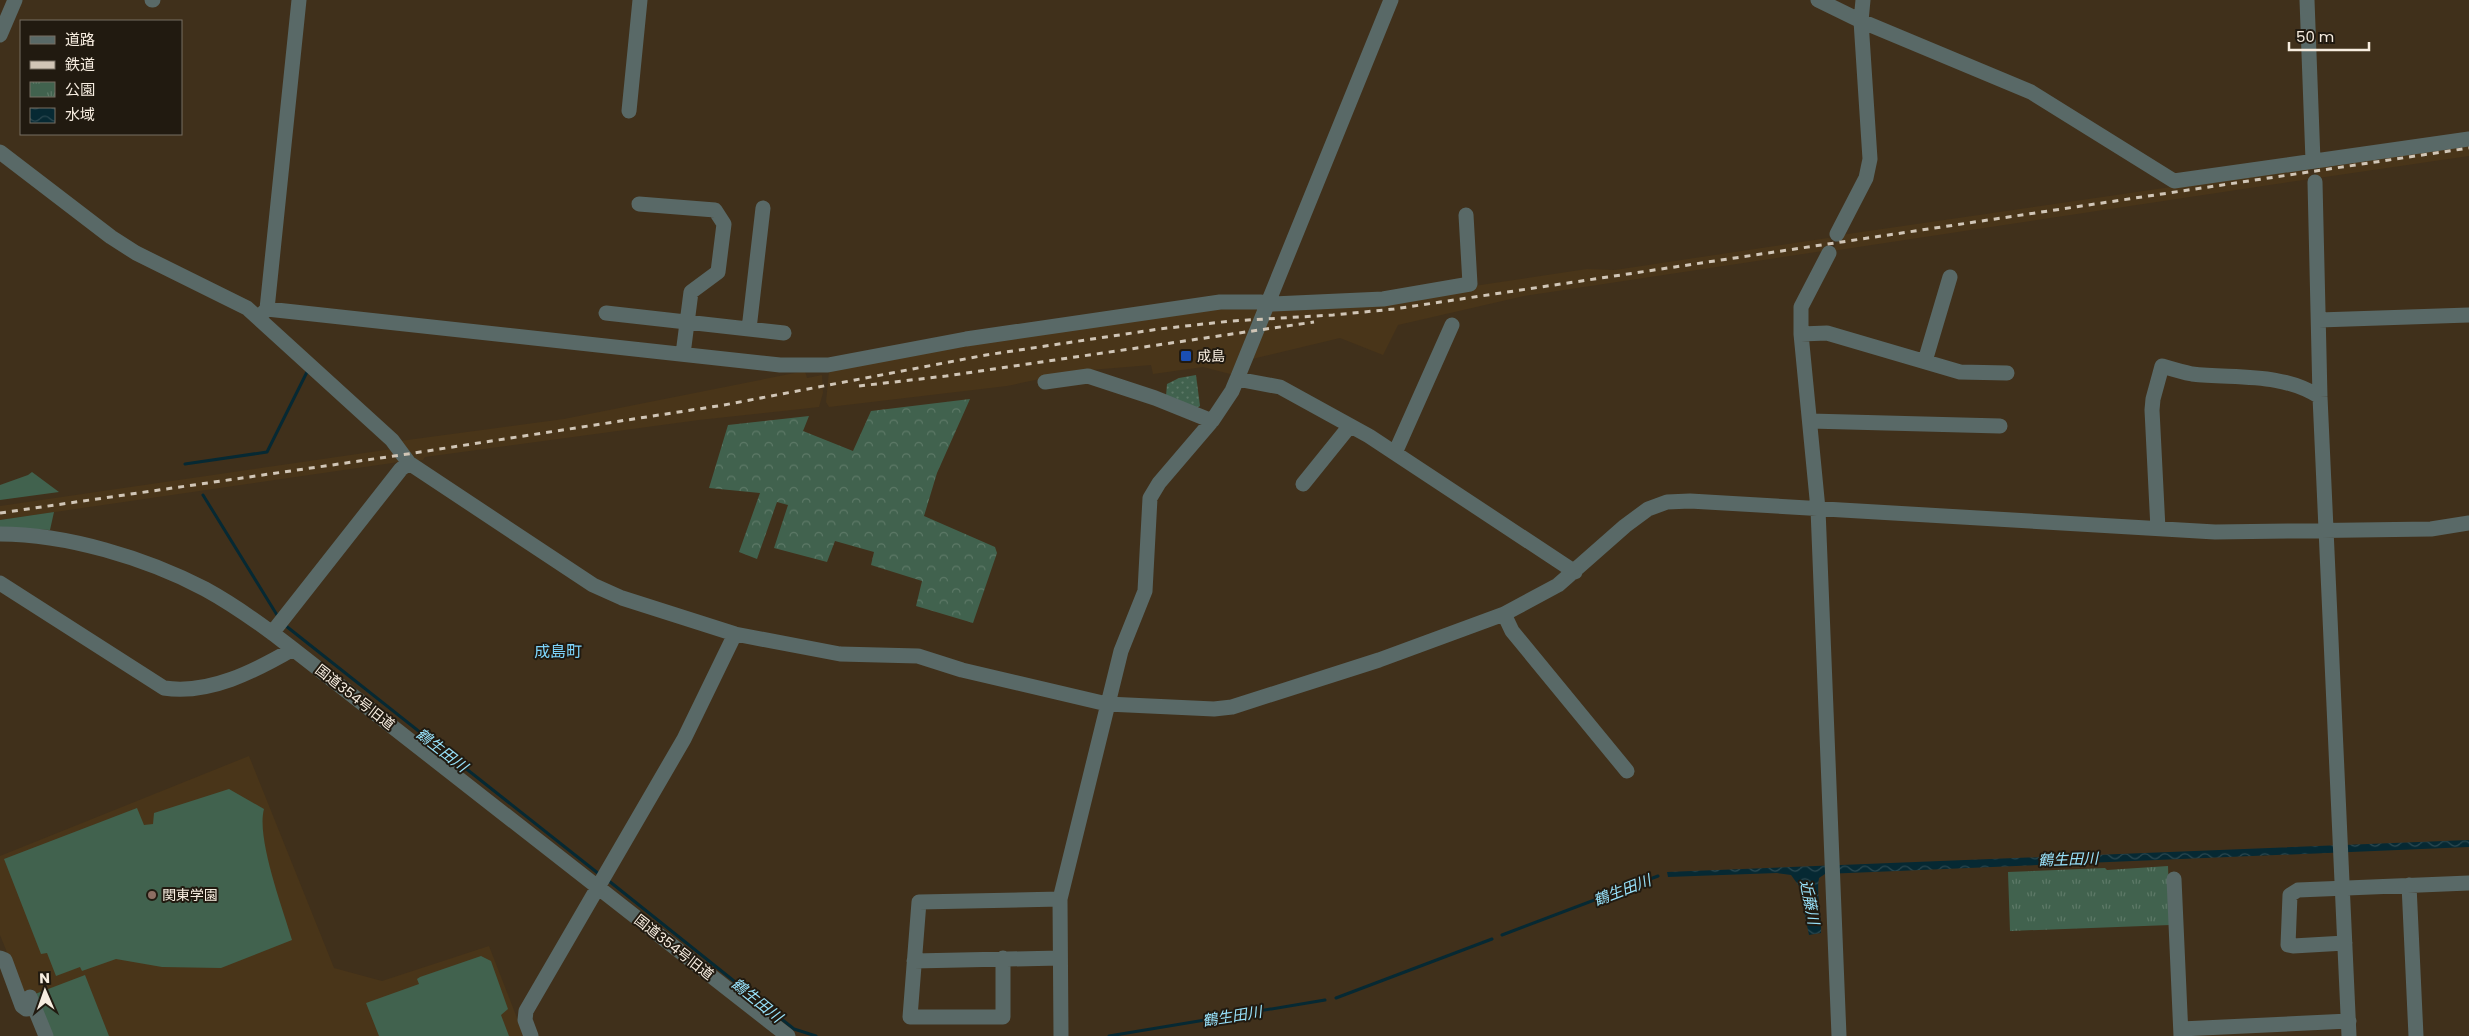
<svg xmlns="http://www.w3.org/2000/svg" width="2469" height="1036" font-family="Poppins,'Noto Sans JP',sans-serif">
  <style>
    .built { fill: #493519 }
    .grass { fill: #41624e }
    .forest { fill: url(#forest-crowns) }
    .park { fill: url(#park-tufts) }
    .garden { fill: url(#garden-dots) }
    .water { fill: url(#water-waves) }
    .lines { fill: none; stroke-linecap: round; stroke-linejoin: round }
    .stream { stroke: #062933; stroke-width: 3 }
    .minor { stroke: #596967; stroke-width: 15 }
    .rail { stroke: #d0c5b6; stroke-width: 3; stroke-dasharray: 6 6; stroke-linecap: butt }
    .transit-dot { fill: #1a4fb4; stroke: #211a10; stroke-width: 2 }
    .education-dot { fill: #8d6e63; stroke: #211a10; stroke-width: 2 }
    .labels { text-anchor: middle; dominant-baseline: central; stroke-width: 4; stroke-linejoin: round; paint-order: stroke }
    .poi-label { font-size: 14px; fill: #f7ede0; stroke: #211a10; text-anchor: start }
    .street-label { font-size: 14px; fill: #f7ede0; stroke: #211a10 }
    .water-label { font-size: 15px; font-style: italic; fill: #98e2fb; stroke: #211a10 }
    .quarter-label { font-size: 16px; fill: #7dd4fb; stroke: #211a10 }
  </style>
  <defs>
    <pattern id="forest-crowns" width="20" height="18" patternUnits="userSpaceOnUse" patternTransform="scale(1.25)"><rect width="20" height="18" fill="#41624e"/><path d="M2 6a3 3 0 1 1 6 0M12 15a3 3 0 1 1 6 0" fill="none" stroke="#5d7967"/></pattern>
    <pattern id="park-tufts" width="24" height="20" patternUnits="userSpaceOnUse" patternTransform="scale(1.25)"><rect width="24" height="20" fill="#41624e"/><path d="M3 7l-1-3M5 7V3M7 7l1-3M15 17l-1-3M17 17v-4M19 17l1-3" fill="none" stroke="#5d7967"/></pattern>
    <pattern id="garden-dots" width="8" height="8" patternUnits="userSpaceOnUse" patternTransform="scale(1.25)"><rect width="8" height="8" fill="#41624e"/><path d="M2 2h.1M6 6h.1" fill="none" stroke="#5d7967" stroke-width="1.8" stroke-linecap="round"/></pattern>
    <pattern id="water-waves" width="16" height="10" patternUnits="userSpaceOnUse" patternTransform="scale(1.25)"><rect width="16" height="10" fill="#062933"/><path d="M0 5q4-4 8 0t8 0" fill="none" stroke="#2b4850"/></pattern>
  </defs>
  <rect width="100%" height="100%" fill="#40301b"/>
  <path class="built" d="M 2469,143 L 2469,156 L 2318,178 L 2316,176 L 2317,165 Z
    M 2309,167 L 2310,179 L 1832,251 L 1841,235 Z
    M 1828,238 L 1831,239 L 1829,246 L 1823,251 L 1524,296 L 1398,325 L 1383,355 L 1340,338 L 1248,360 L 1269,307 L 1467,287 L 1587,269 L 1615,270 Z
    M 1221,305 L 1259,309 L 1234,375 L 1203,367 L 1153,374 L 1151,365 L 1078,371 L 1007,386 L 829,407 L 826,402 L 829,371 L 831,368 Z
    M 805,371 L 807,378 L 822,375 L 823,393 L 819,407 L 699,420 L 425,457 L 423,460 L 415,461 L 400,441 L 564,419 Z
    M 392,449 L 399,462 L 0,520 L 0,506 Z
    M 249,756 L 334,968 L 382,981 L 489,946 L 524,1036 L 51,1036 L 33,989 L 23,992 L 0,935 L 0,856 Z"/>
  <path class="grass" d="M 32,472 L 59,492 L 0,500 L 0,485 L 28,475 Z
    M 54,512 L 50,530 L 0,528 L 0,520 Z
    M 229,789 L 264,809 C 256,838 283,909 292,940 L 221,968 L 162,967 L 116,959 L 82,971 L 80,967 L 56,976 L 47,953 L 41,954 L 4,859 L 137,808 L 144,825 L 153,824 L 154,813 Z
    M 481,956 L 491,961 L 508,1009 L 501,1015 L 509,1036 L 379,1036 L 366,1003 L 419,984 L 417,979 L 420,977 Z
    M 85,975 L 109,1036 L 51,1036 L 35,994 Z"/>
  <path class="forest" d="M 970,399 L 937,473 L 924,516 L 995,547 L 997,553 L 973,623 L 916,606 L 922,581 L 871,565 L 874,552 L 835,541 L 827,562 L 774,548 L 788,505 L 777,502 L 757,559 L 739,552 L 760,493 L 709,488 L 728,425 L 809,416 L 803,431 L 853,451 L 871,411 Z"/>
  <path class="park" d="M 2168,866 L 2170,925 L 2010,931 L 2008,872 L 2105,868 L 2107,870 Z"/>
  <path class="garden" d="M 1196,375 L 1200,406 L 1197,408 L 1166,396 L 1167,384 L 1179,378 Z"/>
  <path class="water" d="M 2469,840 L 2469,847 L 1825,874 L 1819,878 C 1816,893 1822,916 1821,933 L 1809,935 L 1799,886 L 1791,875 L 1777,873 L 1668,877 L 1667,872 Z"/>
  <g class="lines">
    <path class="stream" d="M 185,464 L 267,452 L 307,372
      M 203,495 L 277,615
      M 286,626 L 599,874
      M 609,881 L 794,1029 L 816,1036
      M 1502,935 L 1658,876
      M 1336,998 L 1492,939
      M 1109,1036 L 1325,1000"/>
    <path class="minor" d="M 152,0 L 153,0
      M 1818,0 L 1861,21 L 2031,92 L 2174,181 L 2469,139
      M 2307,0 L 2313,161
      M 0,35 L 15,0
      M 629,111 L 640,0
      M 0,152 L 111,237 L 136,253 L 247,308 L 392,440 L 409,463 L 593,585 L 622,598 L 735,634 L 840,654 L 918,656 L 962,670 L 1107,704 L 1214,709 L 1232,707 L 1379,660 L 1504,614 L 1558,585 L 1625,526 L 1648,509 L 1667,502 L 1690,501 L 2215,532 L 2431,529 L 2469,523
      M 2315,182 L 2320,397 L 2349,1036
      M 639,204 L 715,210 L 724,224 L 718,272 L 691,292 L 683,354
      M 1837,234 L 1866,178 L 1870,159 L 1861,21 L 1863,0
      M 1829,253 L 1801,307 L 1801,334 L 1818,509 L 1839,1036
      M 267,309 L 299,0
      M 606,313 L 784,333
      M 259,317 L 267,309 L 780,365 L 828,365 L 966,339 L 1220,302 L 1260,302 L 1273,304 L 1383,299 L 1470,284 L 1466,215
      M 2319,320 L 2469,315
      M 749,329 L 763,208
      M 1801,334 L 1827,333 L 1960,372 L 2007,373
      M 1925,361 L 1950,277
      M 1237,379 L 1391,0
      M 1045,382 L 1088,376 L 1155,398 L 1212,421
      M 1810,421 L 2000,426
      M 1395,453 L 1452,325
      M 1303,484 L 1349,427
      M 2158,529 L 2152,410 L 2153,399 L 2162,366 C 2172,369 2182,372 2192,374 C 2236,379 2281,372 2320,397
      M 0,534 C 66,534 146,558 205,589 C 236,606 265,627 293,649 L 788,1036
      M 0,583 L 164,688 C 209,695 255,671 293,649
      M 1504,614 L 1512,631 L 1627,771
      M 272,633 L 401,469 L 409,463
      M 2174,879 L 2181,1036
      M 2409,885 L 2416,1036
      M 2345,943 L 2293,946 L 2288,945 L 2290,895 L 2298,890 L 2469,883
      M 0,958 L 5,960 L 22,1006 L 26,1009 L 35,1008
      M 1003,958 L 1003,1017 L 910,1017 L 919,902 L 1060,899
      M 914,961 L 1060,958
      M 30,997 L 46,1036
      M 2181,1029 L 2349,1021
      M 531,1036 L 525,1020 L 526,1011 L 684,739 L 735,634
      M 1061,1036 L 1060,899 L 1121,651 L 1145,591 L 1150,498 L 1159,483 L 1212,421 L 1232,391 L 1237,379 L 1280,387 L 1369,436 L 1575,572"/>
    <path class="rail" d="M 859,386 L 946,376 L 1314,322
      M 0,513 L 401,455 L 724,405 L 986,355 L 1159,329 L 1231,321 L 1333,315 L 1394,309 L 2469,148"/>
  </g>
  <rect class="transit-dot" x="1180" y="350" width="12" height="12" rx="2.5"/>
  <circle class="education-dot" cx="152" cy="895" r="5"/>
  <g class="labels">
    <g class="poi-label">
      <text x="1197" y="356">成島</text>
      <text x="162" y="895">関東学園</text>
    </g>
    <g class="street-label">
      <text transform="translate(355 697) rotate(38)">国道354号旧道</text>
      <text transform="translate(674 947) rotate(38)">国道354号旧道</text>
    </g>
    <g class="water-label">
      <text transform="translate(442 750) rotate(38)">鶴生田川</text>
      <text transform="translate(2068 859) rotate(-2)">鶴生田川</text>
      <text transform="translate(1622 890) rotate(-21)">鶴生田川</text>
      <text transform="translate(1810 902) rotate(79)">近藤川</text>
      <text transform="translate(757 1000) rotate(39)">鶴生田川</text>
      <text transform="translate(1232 1016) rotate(-9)">鶴生田川</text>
    </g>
    <g class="quarter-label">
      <text x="558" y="651">成島町</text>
    </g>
  </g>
  <rect x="20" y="20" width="162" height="115" fill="#211a10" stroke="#776e63"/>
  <rect x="30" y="36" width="25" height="8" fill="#596967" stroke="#776e63"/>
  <text x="65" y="45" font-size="15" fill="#f7ede0">道路</text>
  <rect x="30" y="61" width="25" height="8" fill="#d0c5b6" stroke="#776e63"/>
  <text x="65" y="70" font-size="15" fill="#f7ede0">鉄道</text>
  <rect x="30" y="82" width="25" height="15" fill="url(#park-tufts)" stroke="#776e63"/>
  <text x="65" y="95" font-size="15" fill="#f7ede0">公園</text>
  <rect x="30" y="108" width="25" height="15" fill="url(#water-waves)" stroke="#776e63"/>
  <text x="65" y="120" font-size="15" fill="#f7ede0">水域</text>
  <g transform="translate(45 991) rotate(358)" stroke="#211a10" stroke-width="4" paint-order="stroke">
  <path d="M0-4L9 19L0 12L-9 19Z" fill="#f7ede0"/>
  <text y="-8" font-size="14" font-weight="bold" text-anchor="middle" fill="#f7ede0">N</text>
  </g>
  <path d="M2289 42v8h80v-8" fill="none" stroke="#f7ede0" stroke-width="2.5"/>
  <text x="2296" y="42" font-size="15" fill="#f7ede0" stroke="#211a10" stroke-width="4" paint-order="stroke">50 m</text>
</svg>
